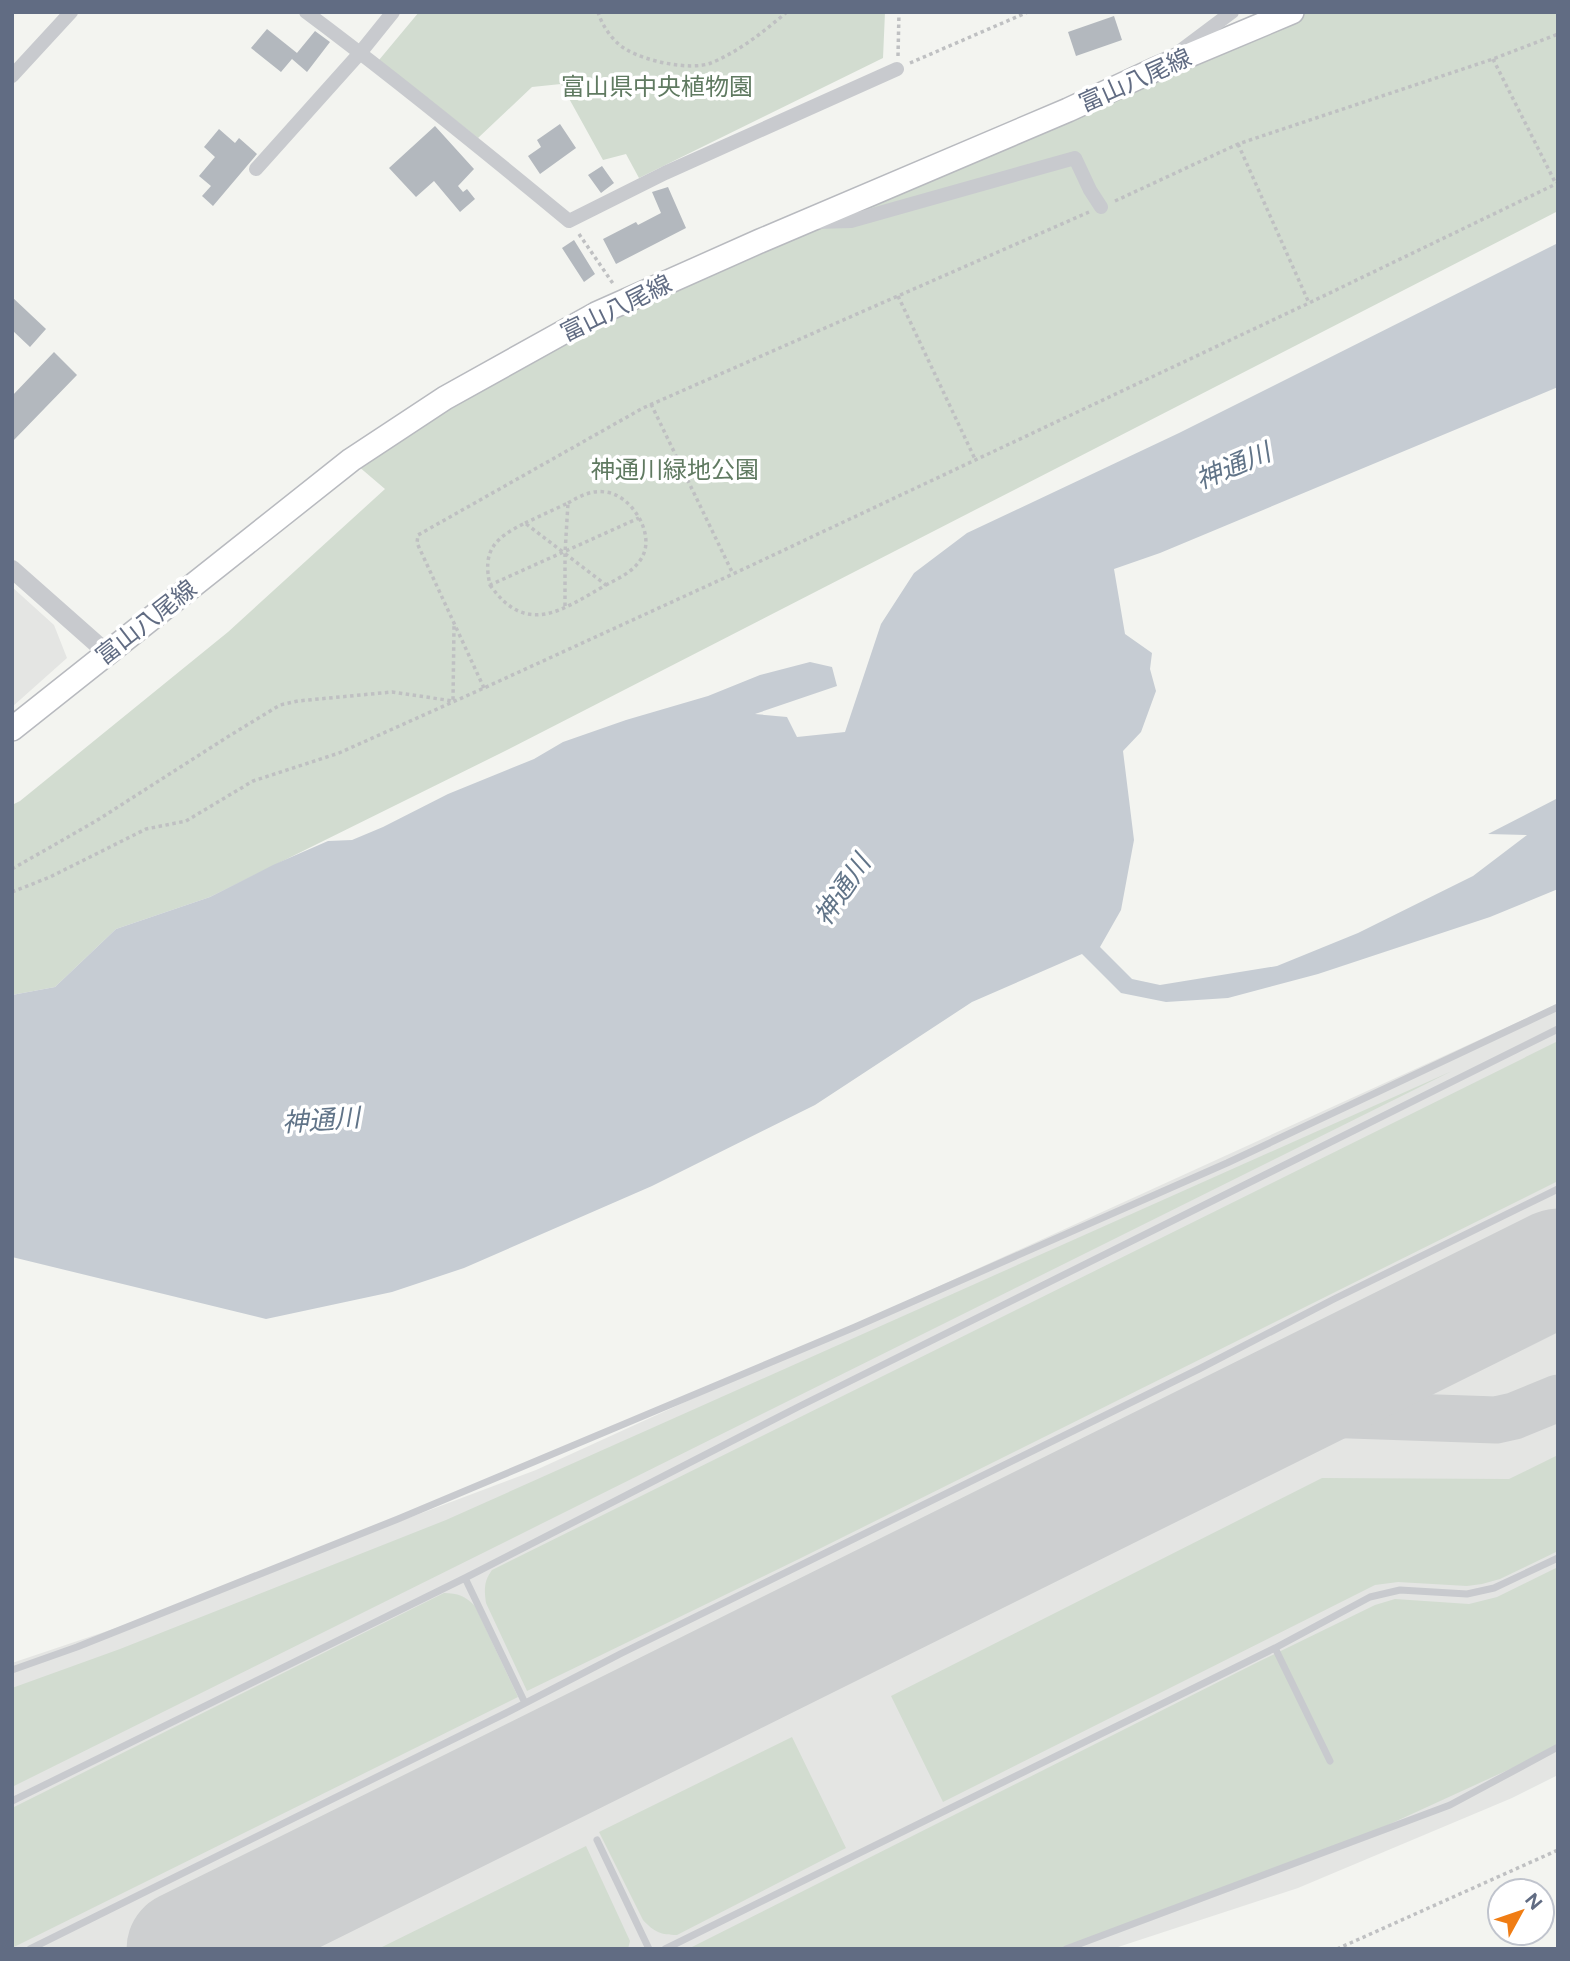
<svg xmlns="http://www.w3.org/2000/svg" width="1570" height="1961" font-family="Figtree,'Noto Sans JP',sans-serif">
  <style>
    .built { fill: #e4e5e3 }
    .green { fill: #d2dcd0 }
    .water { fill: #c6ccd3 }
    .lines { fill: none; stroke-linecap: round; stroke-linejoin: round }
    .taxiway { stroke: #cdcfd0; stroke-width: 47 }
    .runway { stroke: #cdcfd0; stroke-width: 117 }
    .building { fill: #b3b8be }
    .primary-casing { stroke: #b8babf; stroke-width: 26 }
    .path { stroke: #bfc0c2; stroke-width: 3.5; stroke-dasharray: 3.5 3.5; stroke-linecap: butt }
    .service { stroke: #c8cace; stroke-width: 7 }
    .minor { stroke: #c8cace; stroke-width: 14 }
    .tertiary { stroke: #c8cace; stroke-width: 18 }
    .primary { stroke: #fff; stroke-width: 23 }
    .labels { text-anchor: middle; dominant-baseline: central; stroke-width: 7; stroke-linejoin: round; paint-order: stroke }
    .street-label { font-size: 24px; fill: #616c83; stroke: #fff }
    .park-label { font-size: 24px; fill: #607a61; stroke: #fff }
    .water-label { font-size: 26px; font-style: italic; fill: #617488; stroke: #fff }
  </style>
  <rect width="100%" height="100%" fill="#f3f4f0"/>
  <path class="built" d="M 12,587 L 54,625 L 67,658 L 12,707 Z
    M 1558,1004 L 1558,1775 L 1512,1798 L 1298,1888 L 1112,1949 L 12,1949 L 12,1663 L 122,1626 L 536,1470 Z"/>
  <path class="green" d="M 419,12 L 885,12 L 883,58 L 639,178 L 626,154 L 603,160 L 561,84 L 532,87 L 478,138 L 379,60 Z
    M 1292,12 L 1558,12 L 1558,211 L 501,753 L 210,897 L 116,929 L 55,987 L 12,995 L 12,805 L 20,801 L 228,632 L 385,489 L 351,460 L 596,314 Z
    M 1558,1041 L 1558,1181 L 801,1558 L 527,1691 L 486,1603 C 484,1589 484,1581 492,1570 Z
    M 1452,1071 L 12,1787 L 12,1688 L 120,1649 L 446,1520 Z
    M 1558,1455 L 1558,1551 L 1500,1579 L 1482,1584 L 1467,1586 L 1398,1582 L 1375,1585 L 943,1802 L 891,1696 L 1322,1478 L 1509,1479 Z
    M 1558,1567 L 1558,1747 L 1366,1835 L 1064,1949 L 688,1949 L 1260,1661 L 1375,1605 L 1395,1599 L 1469,1604 L 1497,1597 Z
    M 444,1593 C 458,1593 465,1596 475,1606 L 518,1697 L 12,1948 L 12,1808 Z
    M 792,1737 L 846,1848 L 677,1935 C 661,1935 654,1932 643,1920 L 599,1832 Z
    M 586,1846 L 630,1941 L 628,1949 L 378,1949 Z"/>
  <path class="water" d="M 1558,243 L 1558,387 L 1160,553 L 1114,569 L 1125,634 L 1152,653 L 1150,669 L 1156,691 L 1141,732 L 1123,751 L 1134,840 L 1121,910 L 1100,947 L 1132,979 L 1160,985 L 1277,966 L 1358,933 L 1473,876 L 1527,835 L 1488,834 L 1558,798 L 1558,889 L 1490,917 L 1318,974 L 1228,998 L 1166,1002 L 1121,993 L 1082,954 L 972,1002 L 815,1105 L 652,1186 L 464,1268 L 392,1292 L 266,1319 L 12,1257 L 12,995 L 55,987 L 116,929 L 210,897 L 273,865 L 328,841 L 352,840 L 383,827 L 448,794 L 534,759 L 563,742 L 626,720 L 708,696 L 760,675 L 810,662 L 832,667 L 837,686 L 755,714 L 787,717 L 797,737 L 845,732 L 881,624 L 914,573 L 967,533 L 1179,433 Z"/>
  <g class="lines">
    <path class="taxiway" d="M 1556,1268 L 1558,1271
      M 1265,1412 L 1496,1420 L 1514,1416 L 1558,1398"/>
    <path class="runway" d="M 185,1949 L 1558,1267"/>
  </g>
  <path class="building" d="M 1114,16 L 1122,40 L 1076,56 L 1068,32 Z
    M 267,29 L 297,53 L 281,72 L 251,48 Z
    M 315,31 L 330,42 L 307,72 L 292,59 Z
    M 560,124 L 576,148 L 540,174 L 528,156 L 541,147 L 537,140 Z
    M 435,126 L 474,169 L 458,186 L 463,192 L 467,189 L 475,199 L 460,212 L 434,181 L 416,197 L 389,168 Z
    M 219,129 L 235,143 L 239,138 L 257,154 L 213,206 L 202,196 L 211,186 L 199,176 L 215,157 L 204,147 Z
    M 602,166 L 614,183 L 601,193 L 588,175 Z
    M 668,187 L 686,228 L 616,264 L 603,239 L 636,222 L 638,225 L 661,213 L 652,192 Z
    M 574,240 L 595,274 L 584,282 L 562,248 Z
    M 12,297 L 46,329 L 30,347 L 12,330 Z
    M 54,352 L 77,375 L 12,442 L 12,396 Z"/>
  <g class="lines">
    <g class="primary-casing">
      <path id="primary" d="M 12,729 L 351,460 L 445,398 L 596,314 L 760,241 L 1068,110 L 1154,70 L 1292,12"/>
    </g>
    <path class="path" d="M 598,12 C 602,26 614,43 627,50 C 646,61 690,71 711,63 C 740,51 763,32 787,12
      M 898,56 L 899,12
      M 1493,59 L 1556,184
      M 910,63 L 1028,12
      M 1238,144 L 1309,303
      M 1115,201 L 1238,144 L 1493,59 L 1558,34
      M 579,234 L 614,285
      M 898,296 L 975,459
      M 651,404 L 733,574
      M 568,503 C 580,496 591,490 605,492 C 631,494 657,535 641,559 C 633,572 619,578 606,585
      M 525,523 L 568,503 L 565,553 L 565,608
      M 490,585 C 527,638 563,609 606,585 L 525,523 C 495,538 482,550 490,585 L 639,518
      M 484,688 L 417,543 L 418,535 L 643,408 L 1089,212
      M 12,869 L 96,821 L 229,736 L 280,705 L 298,701 L 392,692 L 453,701 L 454,625
      M 12,892 L 50,877 L 146,829 L 186,821 L 253,781 L 339,753 L 484,688 L 733,574 L 1309,303 L 1558,183
      M 1337,1949 L 1558,1850"/>
    <path class="service" d="M 465,1578 L 525,1703
      M 1275,1648 L 1330,1761
      M 12,1670 L 77,1647 L 398,1519 L 855,1327 L 1227,1163 L 1558,1007
      M 12,1801 L 465,1578 L 800,1406 L 1558,1029
      M 597,1840 L 649,1949
      M 30,1949 L 506,1713 L 622,1653 L 1199,1369 L 1334,1299 L 1558,1189
      M 665,1949 L 1275,1648 L 1370,1597 L 1400,1590 L 1467,1594 L 1494,1588 L 1558,1558
      M 1066,1949 L 1450,1805 L 1558,1747"/>
    <path class="minor" d="M 306,12 C 396,79 483,150 569,221 L 665,173 L 897,69
      M 1180,51 L 1232,12
      M 12,76 L 71,12
      M 256,169 L 360,53 L 393,12
      M 816,222 L 851,221 L 1075,158 L 1090,190 L 1101,207"/>
    <path class="tertiary" d="M 12,569 L 107,653"/>
    <use href="#primary" class="primary"/>
  </g>
  <g class="labels">
    <g class="street-label">
      <text transform="translate(1135 80) rotate(-24)">富山八尾線</text>
      <text transform="translate(616 308) rotate(-26)">富山八尾線</text>
      <text transform="translate(146 622) rotate(-38)">富山八尾線</text>
    </g>
    <g class="park-label">
      <text x="657" y="86">富山県中央植物園</text>
      <text x="675" y="469">神通川緑地公園</text>
    </g>
    <g class="water-label">
      <text transform="translate(1233 466) rotate(-23)">神通川</text>
      <text transform="translate(842 890) rotate(-56)">神通川</text>
      <text transform="translate(321 1120) rotate(-4)">神通川</text>
    </g>
  </g>
  <rect width="1570" height="1961" fill="none" stroke="#616c83" stroke-width="28"/>
  <g transform="translate(1521 1912) rotate(50)"><circle r="33" fill="#ffffff" stroke="#c0c4cd" stroke-width="2"/>
  <path d="M0-5L12 26L0 18L-12 26Z" fill="#f07d14"/>
  <text y="-10" font-size="19" font-weight="bold" text-anchor="middle" fill="#616c83">N</text>
  </g>
</svg>
